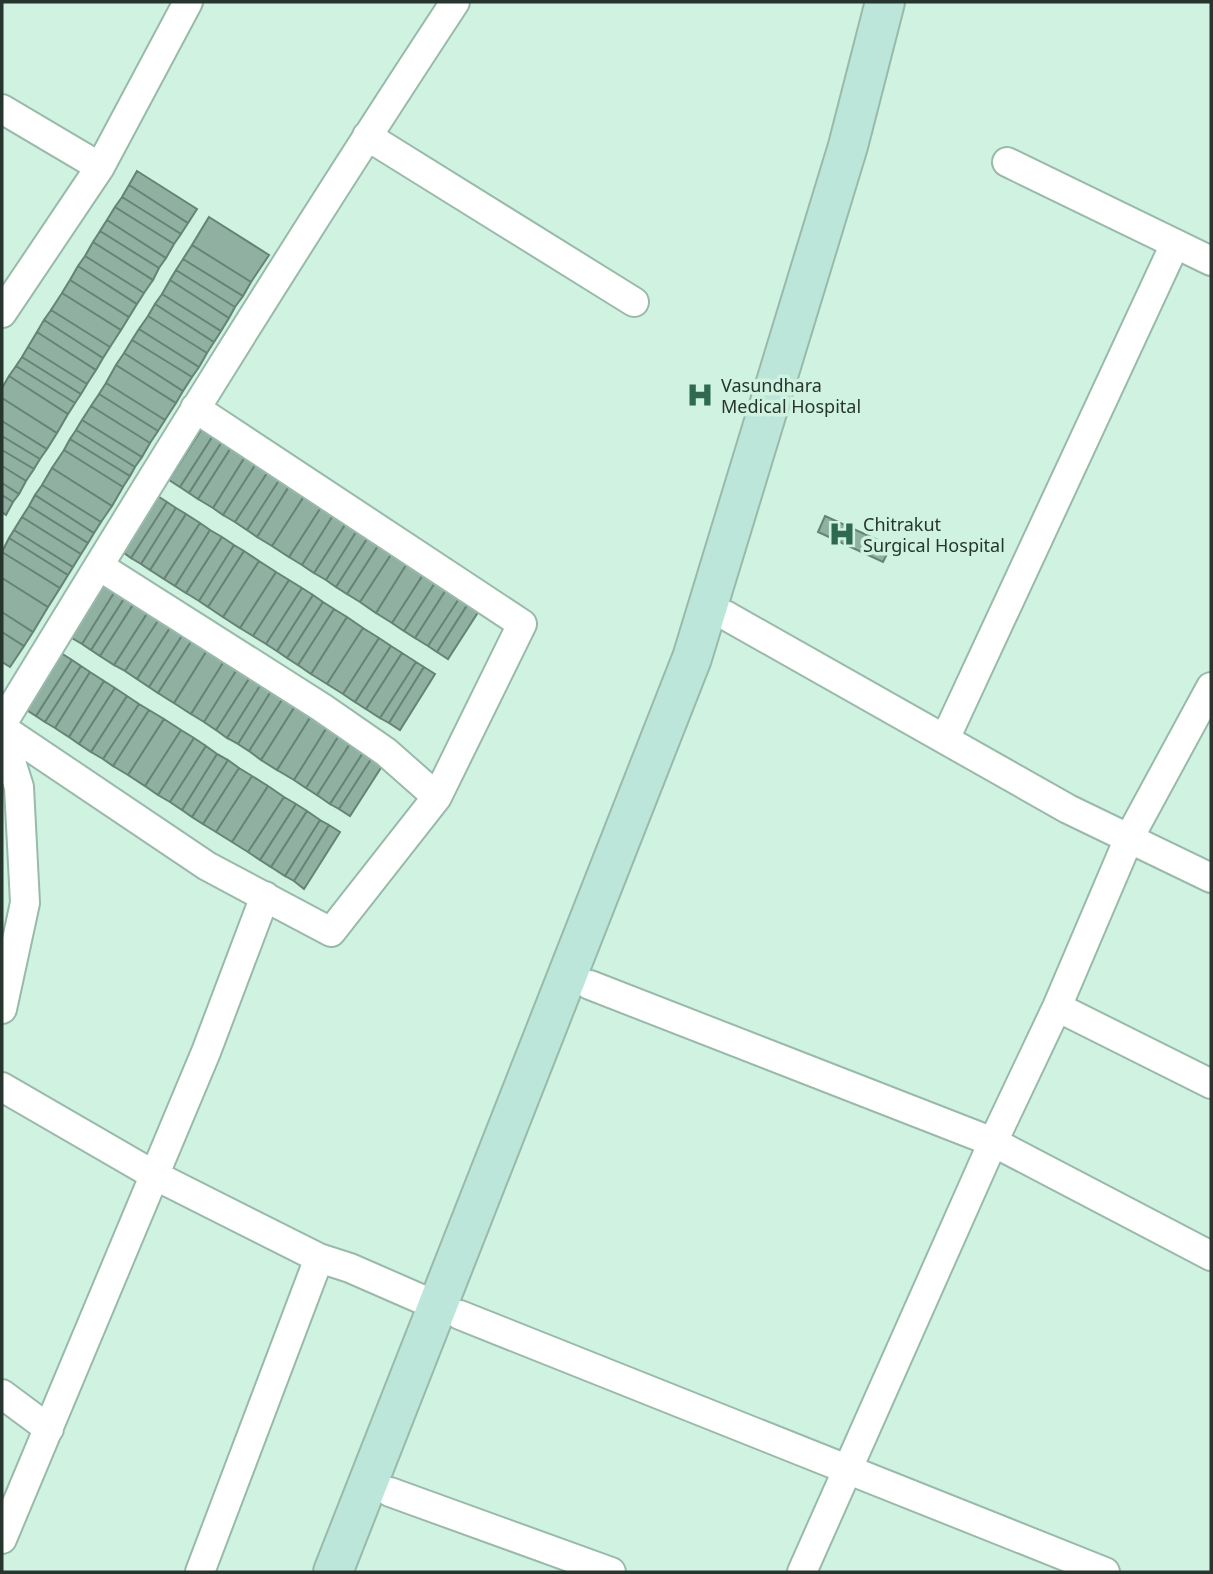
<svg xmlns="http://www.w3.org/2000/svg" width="1213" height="1574" font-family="'Noto Sans',sans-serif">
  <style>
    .building { fill: #90b1a2; stroke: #658476; stroke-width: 2 }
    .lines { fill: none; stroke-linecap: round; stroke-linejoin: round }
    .street-casing { stroke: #99baaa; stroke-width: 32 }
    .secondary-casing { stroke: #99baaa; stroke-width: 42 }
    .street { stroke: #fff; stroke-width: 28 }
    .secondary { stroke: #bce6d9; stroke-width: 38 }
    .labels { text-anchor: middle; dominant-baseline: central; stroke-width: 7; stroke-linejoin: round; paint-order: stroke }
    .poi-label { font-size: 18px; fill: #27352f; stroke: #cff2e1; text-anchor: start }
  </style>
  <rect width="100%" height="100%" fill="#cff2e1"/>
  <path class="building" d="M137,171L197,209L188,223L129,185Z
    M129,185L188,223L181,234L122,197Z
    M122,197L181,234L174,244L115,207Z
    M115,207L174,244L166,258L107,220Z
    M209,217L269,255L251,282L192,245Z
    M107,220L166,258L159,268L100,231Z
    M100,231L159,268L153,280L93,242Z
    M93,242L153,280L144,293L85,256Z
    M192,245L251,282L243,296L183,259Z
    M85,256L144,293L137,304L78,266Z
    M183,259L243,296L235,307L176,270Z
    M78,266L137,304L129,317L70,280Z
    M176,270L235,307L229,318L170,280Z
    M70,280L129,317L121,330L62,293Z
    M170,280L229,318L221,331L162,294Z
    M62,293L121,330L110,347L51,310Z
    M162,294L221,331L214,342L155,304Z
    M155,304L214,342L207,353L148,316Z
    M51,310L110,347L103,358L44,320Z
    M148,316L207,353L199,367L139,329Z
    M44,320L103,358L96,370L37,332Z
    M139,329L199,367L192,377L132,340Z
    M37,332L96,370L87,384L28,347Z
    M132,340L192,377L183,391L124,353Z
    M28,347L87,384L81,394L22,357Z
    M124,353L183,391L176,403L116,365Z
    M22,357L81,394L75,403L16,366Z
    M116,365L176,403L165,420L106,383Z
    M16,366L75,403L68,414L9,376Z
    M9,376L68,414L57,433L2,398V388Z
    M106,383L165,420L158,431L99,394Z
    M99,394L158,431L150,443L91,406Z
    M2,398L57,433L47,449L2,421Z
    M91,406L150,443L142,457L82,420Z
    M82,420L142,457L135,467L76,430Z
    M2,421L47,449L40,459L2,436Z
    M205,424L216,431L180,487L169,480Z
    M76,430L135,467L130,476L70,439Z
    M216,431L225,437L189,493L180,487Z
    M2,436L40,459L34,469L2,450Z
    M225,437L234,443L198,499L189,493Z
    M70,439L130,476L123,487L64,450Z
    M234,443L248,452L213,508L198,499Z
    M2,450L34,469L26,481L2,466Z
    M64,450L123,487L112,506L52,468Z
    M248,452L259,459L223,515L213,508Z
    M259,459L271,467L235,522L223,515Z
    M2,466L26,481L19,494L2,483Z
    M271,467L283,474L247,530L235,522Z
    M52,468L112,506L101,522L42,485Z
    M283,474L293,480L257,537L247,530Z
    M293,480L308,490L272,546L257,537Z
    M2,483L19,494L13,502L2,495Z
    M42,485L101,522L94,533L35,495Z
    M308,490L325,501L289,557L272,546Z
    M2,495L13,502L6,515L2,512Z
    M35,495L94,533L88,543L29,506Z
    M156,495L167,502L131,558L120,550Z
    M325,501L337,509L302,565L289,557Z
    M167,502L176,508L141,564L131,558Z
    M29,506L88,543L81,554L22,517Z
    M176,508L186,514L150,570L141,564Z
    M337,509L350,517L314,573L302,565Z
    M186,514L200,523L164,579L150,570Z
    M825,516L891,546L883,562L818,532Z
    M22,517L81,554L73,567L14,530Z
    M350,517L361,524L326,580L314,573Z
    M200,523L210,530L175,586L164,579Z
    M361,524L372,531L336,587L326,580Z
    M14,530L73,567L68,575L9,538Z
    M210,530L222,537L186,593L175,586Z
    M372,531L383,538L347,594L336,587Z
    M222,537L234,545L199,601L186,593Z
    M9,538L68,575L60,588L2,552Z
    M383,538L396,547L360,602L347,594Z
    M234,545L244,551L208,607L199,601Z
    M396,547L411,557L376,613L360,602Z
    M244,551L259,561L223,617L208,607Z
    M2,552L60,588L48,607L2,578Z
    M411,557L428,567L392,623L376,613Z
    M259,561L276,572L240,628L223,617Z
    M428,567L440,575L404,631L392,623Z
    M276,572L289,580L253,636L240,628Z
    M440,575L451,582L415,638L404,631Z
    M2,578L48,607L33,632L2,612Z
    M289,580L302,588L266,644L253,636Z
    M106,581L117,588L82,644L70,637Z
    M451,582L464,591L428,646L415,638Z
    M117,588L127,594L91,650L82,644Z
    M302,588L313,595L277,651L266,644Z
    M464,591L473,596L437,652L428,646Z
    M127,594L136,600L100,656L91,650Z
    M313,595L323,602L287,658L277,651Z
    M473,596L484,603L448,659L437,652Z
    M136,600L150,609L114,665L100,656Z
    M323,602L334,609L298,665L287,658Z
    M150,609L161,616L125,671L114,665Z
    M334,609L347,617L311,674L298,665Z
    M2,612L33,632L24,646L2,632Z
    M161,616L173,623L137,679L125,671Z
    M347,617L363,628L327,684L311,674Z
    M173,623L185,631L149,687L137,679Z
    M363,628L379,638L343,694L327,684Z
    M185,631L194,637L158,693L149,687Z
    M2,632L24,646L10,667L2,662Z
    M194,637L209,647L174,703L158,693Z
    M379,638L391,646L355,702L343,694Z
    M391,646L402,653L366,709L355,702Z
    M209,647L226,658L191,714L174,703Z
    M61,653L72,660L36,716L25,709Z
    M402,653L416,662L380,718L366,709Z
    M226,658L239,666L204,722L191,714Z
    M72,660L81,666L45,722L36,716Z
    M416,662L424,667L389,723L380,718Z
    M81,666L90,672L55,728L45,722Z
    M239,666L252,674L216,730L204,722Z
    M424,667L435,674L400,730L389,723Z
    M90,672L104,681L69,737L55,728Z
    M252,674L263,681L227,738L216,730Z
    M104,681L115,688L79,744L69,737Z
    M263,681L273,688L238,744L227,738Z
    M115,688L127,696L91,752L79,744Z
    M273,688L285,695L249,751L238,744Z
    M285,695L297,703L261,760L249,751Z
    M127,696L139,704L103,759L91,752Z
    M297,703L313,713L277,770L261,760Z
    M139,704L149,710L113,766L103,759Z
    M149,710L164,719L128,775L113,766Z
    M313,713L329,724L294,780L277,770Z
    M164,719L181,730L145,786L128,775Z
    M329,724L341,732L306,788L294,780Z
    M181,730L194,738L158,795L145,786Z
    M341,732L353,739L317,795L306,788Z
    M194,738L206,746L170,802L158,795Z
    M353,739L366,748L330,804L317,795Z
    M206,746L217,754L182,810L170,802Z
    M366,748L375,753L339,809L330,804Z
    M375,753L386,760L350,816L339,809Z
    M217,754L228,760L192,817L182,810Z
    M228,760L239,768L203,824L192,817Z
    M239,768L252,776L216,832L203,824Z
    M252,776L268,786L232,842L216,832Z
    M268,786L284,797L248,852L232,842Z
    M284,797L296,804L260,860L248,852Z
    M296,804L307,811L271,867L260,860Z
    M307,811L320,820L285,876L271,867Z
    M320,820L329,825L294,881L285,876Z
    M329,825L340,832L304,889L294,881Z"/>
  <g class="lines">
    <g class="street-casing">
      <path id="street" d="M2,109L100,167
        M367,136L634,302
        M1007,162L1211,261
        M2,313L100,167L188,2
        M195,408L522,624L437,797
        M725,615L1068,809L1211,878
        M2,724C150,481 299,239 455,2
        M2,728L207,866L331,932L437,797L386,752L321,707L99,566
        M2,733L19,787L25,903L2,1009
        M945,739L1175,244
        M590,985L993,1142L1211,1256
        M1057,1007L1211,1084
        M2,1087L154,1175L319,1258L350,1268L437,1306
        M460,1315L1105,1572
        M2,1394L49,1429
        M390,1492L611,1572
        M2,1539L206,1052L265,896
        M200,1572L319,1258
        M802,1572L993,1142L1057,1007L1129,838L1211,687"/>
    </g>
    <g class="secondary-casing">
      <path id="secondary" d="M333,1572L692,658L848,146L885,2"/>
    </g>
    <use href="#street" class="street"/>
    <use href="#secondary" class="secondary"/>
  </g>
  <defs>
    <g id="hospital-bare" transform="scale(2.1)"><path d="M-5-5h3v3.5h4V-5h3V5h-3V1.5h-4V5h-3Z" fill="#2f6952" stroke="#cff2e1" stroke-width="2.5" paint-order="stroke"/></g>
  </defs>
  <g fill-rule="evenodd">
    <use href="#hospital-bare" x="700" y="395"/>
    <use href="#hospital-bare" x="842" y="534"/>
  </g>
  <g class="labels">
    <g class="poi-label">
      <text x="721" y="385">Vasundhara<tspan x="721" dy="21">Medical Hospital</tspan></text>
      <text x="863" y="524">Chitrakut<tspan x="863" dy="21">Surgical Hospital</tspan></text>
    </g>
  </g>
  <rect width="1213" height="1574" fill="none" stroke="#27352f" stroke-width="7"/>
</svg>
